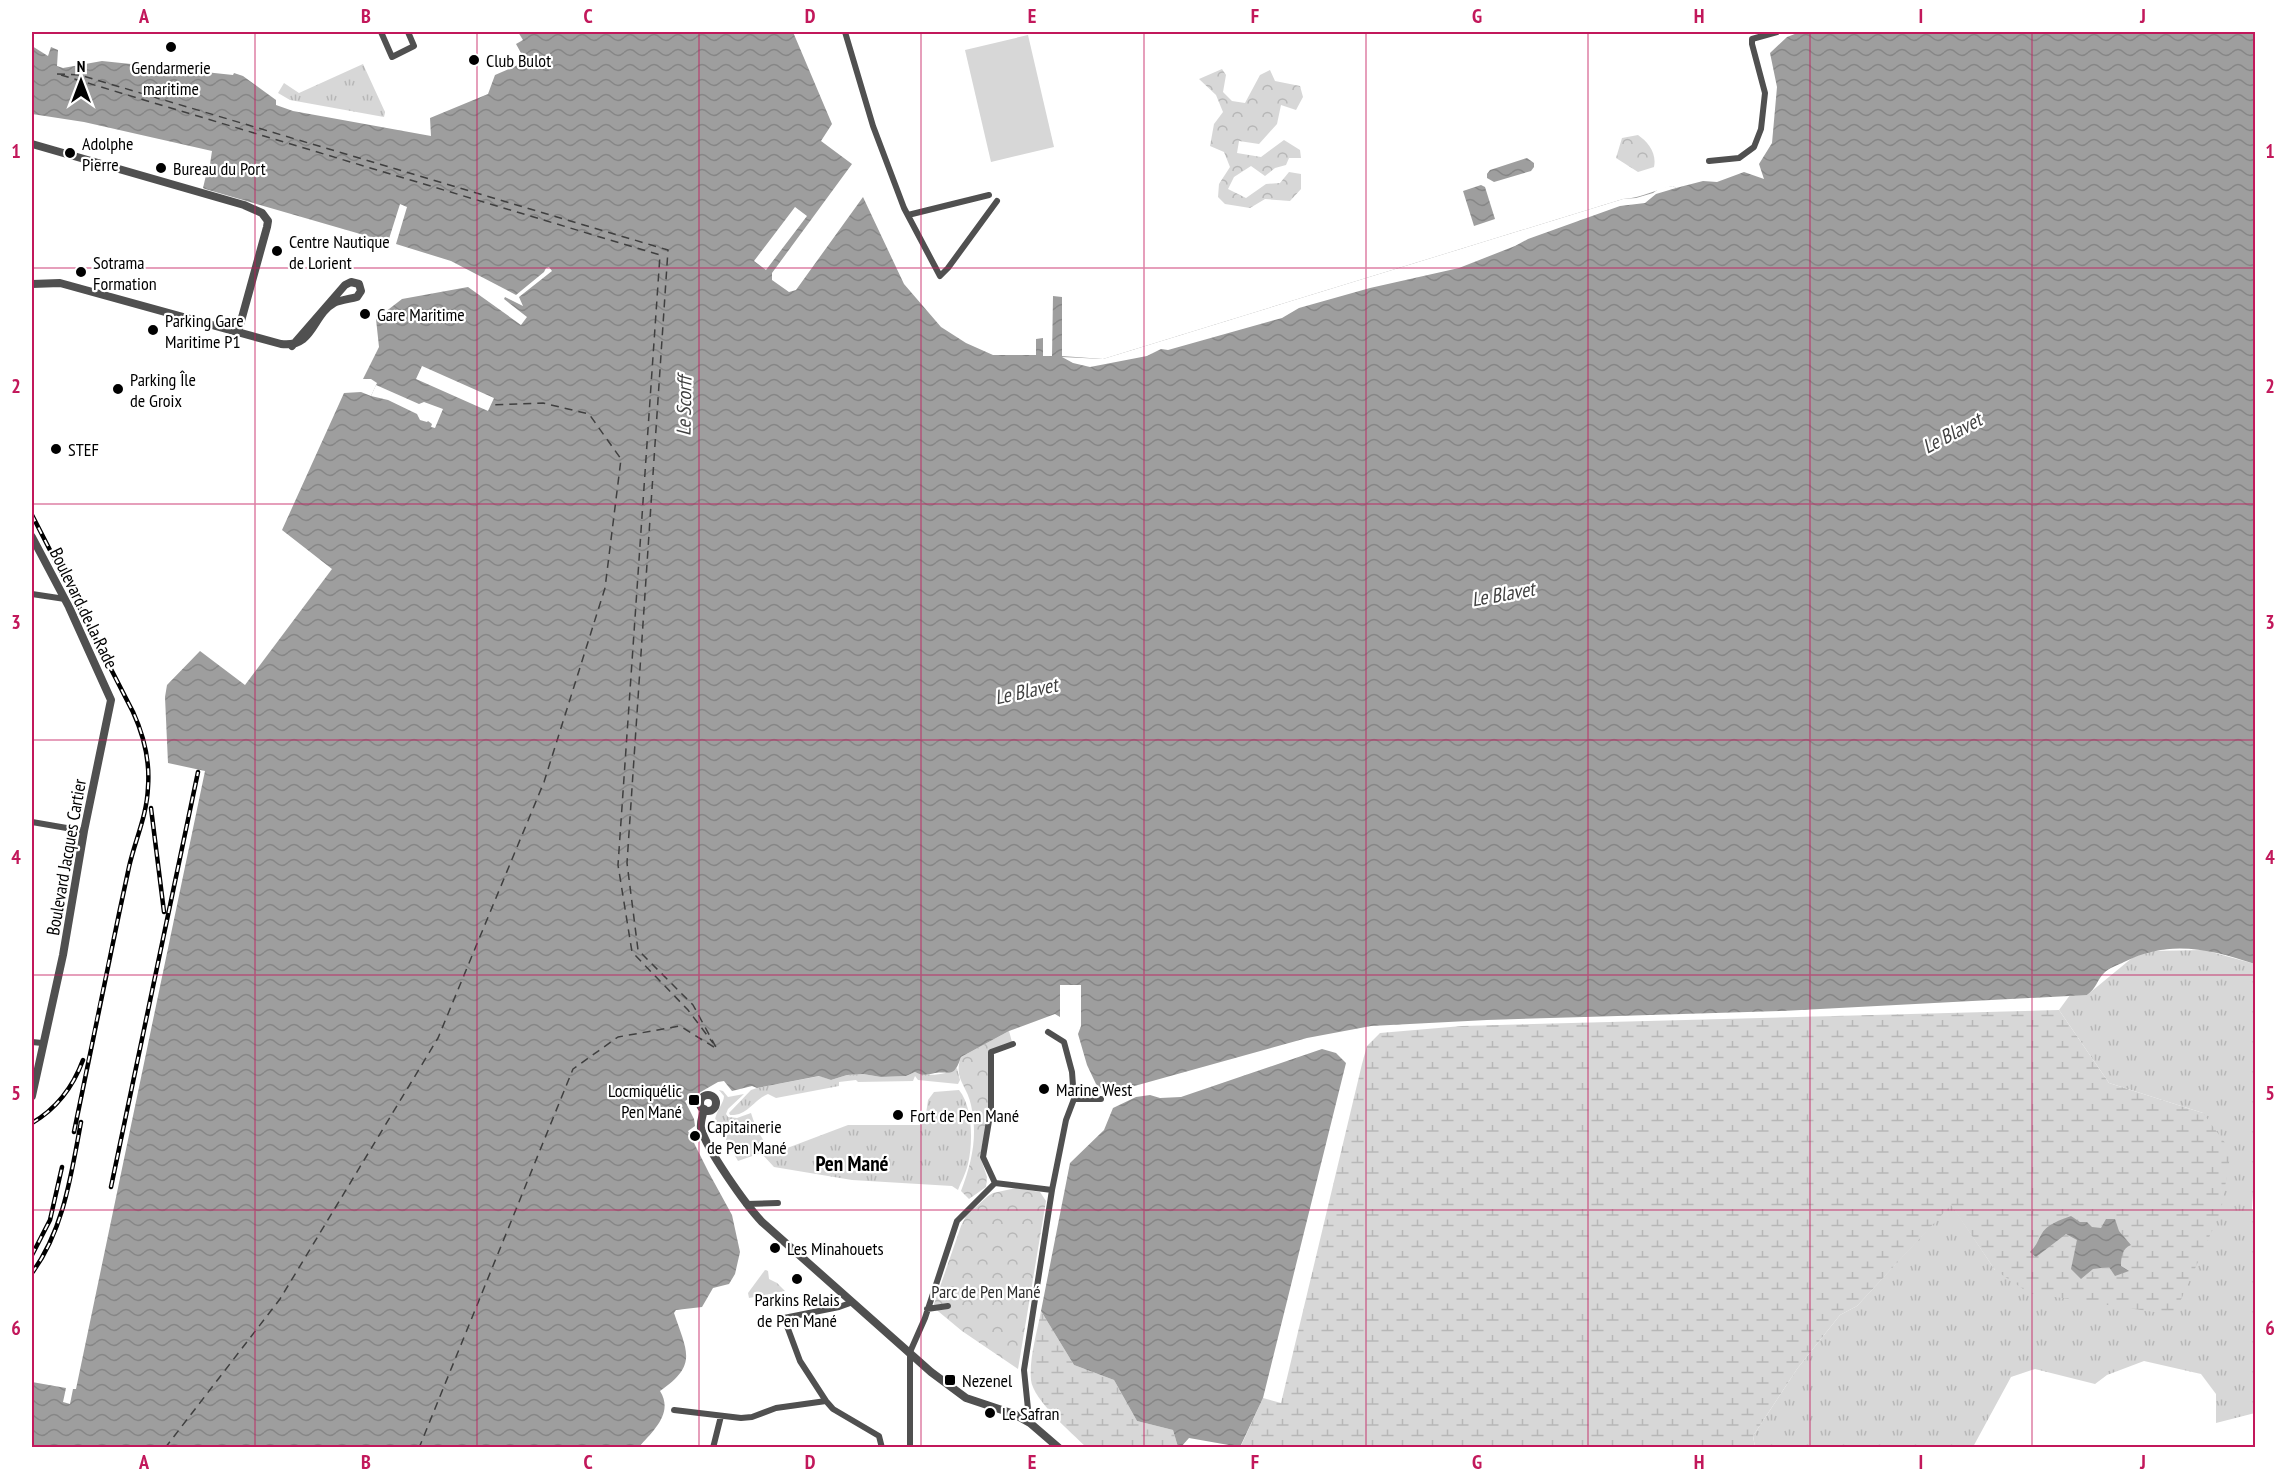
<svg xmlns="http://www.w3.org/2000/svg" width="2287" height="1479" font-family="'PT Sans Narrow',sans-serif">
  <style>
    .grass { fill: url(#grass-tufts) }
    .forest { fill: url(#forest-crowns) }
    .wetland { fill: url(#wetland-marsh) }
    .pitch { fill: #d7d7d7 }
    .water { fill: url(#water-waves) }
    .pier { fill: #fff }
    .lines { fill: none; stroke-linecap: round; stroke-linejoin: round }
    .ferry { stroke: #3f3f3f; stroke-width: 1.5; stroke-dasharray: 8 6; stroke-linecap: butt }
    .minor { stroke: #505050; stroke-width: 6 }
    .tertiary { stroke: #505050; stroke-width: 8 }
    .rail-casing { stroke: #000; stroke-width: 4.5 }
    .rail { stroke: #fff; stroke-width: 2; stroke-dasharray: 7; stroke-linecap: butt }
    .grid { fill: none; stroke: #c2185b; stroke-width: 1.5; stroke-opacity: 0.55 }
    .poi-dot { fill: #000; stroke: #fff; stroke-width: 2 }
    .labels { text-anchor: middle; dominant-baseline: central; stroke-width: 4.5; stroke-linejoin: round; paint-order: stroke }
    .poi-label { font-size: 18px; fill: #000; stroke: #fff; text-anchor: start }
    .street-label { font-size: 18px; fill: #000; stroke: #fff }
    .park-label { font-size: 18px; fill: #2e2e2e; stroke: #fff }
    .water-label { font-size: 20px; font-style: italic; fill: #3f3f3f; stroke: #fff }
    .quarter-label { font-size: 21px; font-weight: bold; fill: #000; stroke: #fff }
    .neatline { fill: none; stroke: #c2185b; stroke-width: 2 }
    .grid-label { font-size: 20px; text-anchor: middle; font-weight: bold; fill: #c2185b }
  </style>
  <defs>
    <pattern id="grass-tufts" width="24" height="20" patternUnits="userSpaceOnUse" patternTransform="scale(1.5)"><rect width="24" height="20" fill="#d7d7d7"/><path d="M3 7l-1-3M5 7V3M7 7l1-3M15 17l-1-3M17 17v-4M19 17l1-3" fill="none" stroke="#b7b7b7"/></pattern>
    <pattern id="forest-crowns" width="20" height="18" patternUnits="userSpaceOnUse" patternTransform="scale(1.5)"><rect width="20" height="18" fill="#d7d7d7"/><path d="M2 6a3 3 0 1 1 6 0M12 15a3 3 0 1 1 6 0" fill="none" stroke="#b7b7b7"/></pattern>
    <pattern id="wetland-marsh" width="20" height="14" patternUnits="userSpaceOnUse" patternTransform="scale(1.5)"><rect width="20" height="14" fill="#d7d7d7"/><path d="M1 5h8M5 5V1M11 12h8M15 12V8" fill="none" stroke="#b7b7b7"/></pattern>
    <pattern id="water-waves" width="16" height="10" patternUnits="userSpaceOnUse" patternTransform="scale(1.5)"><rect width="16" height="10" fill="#9e9e9e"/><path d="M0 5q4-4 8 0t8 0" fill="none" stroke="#868686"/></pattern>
  </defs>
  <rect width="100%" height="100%" fill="#fff"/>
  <path class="grass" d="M363,64L385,112L384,117L290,100L278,93L284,83L299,93Z
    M2204,950L2255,964L2256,1154L2252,1209L2256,1212L2255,1413L2216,1423V1394L2201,1374L2144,1361L2107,1375L2095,1384L2035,1369L2011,1377L1973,1447H1755L1753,1436L1797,1369L1840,1315L1857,1306L1951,1204L1995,1270L2203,1113L2109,1083L2059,1010L2070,995H2087L2132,958L2148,951Z
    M957,1068L960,1080L958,1084L918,1080L915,1076L913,1081L858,1082L856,1080L839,1082V1086L776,1098L768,1094C753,1100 748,1116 730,1115L729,1113L751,1090L757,1088L820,1076L831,1080L847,1075L863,1074L881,1077L906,1076L915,1072C927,1077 947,1075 957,1068Z
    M719,1090L723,1091L728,1097L744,1094L728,1109L726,1114L728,1117L737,1118L751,1113L756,1128L768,1148L782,1150L848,1125H920L925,1121L928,1100L934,1092L959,1090C973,1107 973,1143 968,1164C966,1173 961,1182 958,1190L952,1186L852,1180L774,1167L761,1153L738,1161L715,1120C716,1111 724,1103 724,1096Z
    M765,1270L768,1271L769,1279L777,1283L785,1291L749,1298L748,1293Z"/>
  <path class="forest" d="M1222,69L1226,75L1223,92L1232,101L1245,103L1260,75L1270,70L1275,81L1300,86L1303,97L1296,110L1281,105L1277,124L1259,144L1239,141L1237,153L1261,157L1284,140L1300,150L1301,158H1289L1286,165L1275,168L1265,176L1251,166L1234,177L1228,189L1246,198L1266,184L1280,183L1289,172L1301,174V189L1290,201L1265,199L1250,208L1225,204L1218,197L1219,184L1230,167L1224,152L1210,146L1214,124L1223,112L1216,95L1199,79Z
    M1638,135C1648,142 1657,153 1654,167L1638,172L1616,158L1622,138Z
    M1009,1031L1012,1042L988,1051L989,1113L980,1156L987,1177L986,1187L969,1199L961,1191C972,1162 978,1136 971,1105C967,1085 953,1079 961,1057Z
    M1016,1188L1040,1192L1046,1201L1018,1369L962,1331L933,1307L961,1226L966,1216L988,1196L993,1193Z"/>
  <path class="wetland" d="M2059,1010L2109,1083L2203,1113L2231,1151L2221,1211L2174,1315L2029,1293L1995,1270L1951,1205L1857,1306L1840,1315L1797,1369L1753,1436L1755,1447L1240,1448L1263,1398L1281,1403L1362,1064L1367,1046L1380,1033L1462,1026Z
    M1041,1311L1074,1365L1114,1380L1137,1421L1173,1430L1178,1447H1086C1072,1433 1033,1400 1031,1380C1029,1358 1037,1333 1041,1311Z"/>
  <path class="pitch" d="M1028,35L1054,147L991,162L965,50Z"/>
  <path class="water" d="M518,32H793L832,124L821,141L852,164L772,273V280L789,292L796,290L863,197L904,284L941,327L966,343L993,355H1036V339L1043,338V356H1052L1053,296L1062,297V356L1103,359L1623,199C1642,198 1656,189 1673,186L1676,188L1703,181L1717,182L1744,172L1764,179L1759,164L1772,143L1777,87L1770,53L1787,37L1800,32H2255V964C2210,949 2169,939 2124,962C2118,965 2109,968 2104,973C2097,980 2096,989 2087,995L1782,1011L1487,1020L1371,1026L1307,1038L1120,1090L1105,1092L1096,1084L1087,1065L1078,1034L1081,1026V985H1060V1017L1055,1014L1009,1031L961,1057C954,1078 951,1071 935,1073C926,1075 923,1076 915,1072L906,1076L881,1077L863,1074L847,1075L831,1080L819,1076L757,1088L752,1086L732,1091L724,1081L718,1082L685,1101L694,1119L695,1126L688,1131L709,1173L732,1215L740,1252L735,1274L729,1284L713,1288L702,1307L676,1310L674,1313C687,1352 698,1365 660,1391C674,1413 653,1431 639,1447H32V1382L66,1388L63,1402L70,1404L73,1389H76L205,771L168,763L165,697L167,685L200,651L245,685L332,569L282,530L344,393L361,392L371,396L377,383L371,379H363L379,347L376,319L402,299L468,287L521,325L527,317L504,299L505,297L523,306L519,297L552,271L549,267L546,268L544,272L516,295L451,261L396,244L407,207L400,204L388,242L205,189L203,188L207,171H209L212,151L84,122L32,114V46L48,56L51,47L58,50L57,66L63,68L102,61L160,67L167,72L177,69L233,75L234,73L243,76L276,100V105L293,111L431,136L430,118L488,94L495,75L518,65L521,61V53L516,44L523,40Z
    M1527,158L1534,163V167L1531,171L1494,182L1487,178V174L1490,170Z
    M1481,185L1485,187L1495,219L1474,226L1463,191Z
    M1322,1049L1336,1053L1346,1063L1263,1398L1240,1447L1189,1438L1181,1447H1178L1173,1430L1137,1421L1114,1380L1074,1365L1041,1311L1070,1163L1104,1130L1113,1108L1136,1097L1150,1095L1160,1098L1181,1097Z
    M2071,1216L2080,1222H2087L2092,1227L2101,1228L2106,1219H2115L2119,1231L2131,1245C2122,1248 2121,1258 2121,1266L2129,1271L2115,1276L2109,1267L2093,1269L2081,1279L2071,1269L2077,1240L2066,1234L2036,1257L2030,1252C2037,1245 2037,1242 2041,1235C2046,1224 2061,1220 2071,1216Z"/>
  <path class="pier" d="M1673,186L1676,188L1656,194L1645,203L1620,206L1528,239L1515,246L1459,268L1370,288L1299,308L1282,318L1168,350L1161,349L1147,356L1090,367L1073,363L1062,357L1103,359L1623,199L1636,198L1653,193L1660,188Z
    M795,207L807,216L766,270L754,261Z
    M422,366L494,398L488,411L416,379Z
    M376,385L419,404L424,402L443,409L435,428L431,427L432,424L428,421L427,422L420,420L417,414L388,400L371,396Z"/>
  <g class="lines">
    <path class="ferry" d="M57,74L80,75L668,250L627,863L638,950L693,1005L717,1049L680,1026L618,1037L573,1069L419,1448
      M61,75L660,255L618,865L632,952L688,1010L713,1043
      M165,1448L280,1299L438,1038L544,782L605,588L621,459L589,414L543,403L491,405"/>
    <path class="minor" d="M381,32L392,57L414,46L408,32
      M845,32L873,126L904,208L940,276L948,268L997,201
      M1709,161L1739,158L1754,147L1761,129L1765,93L1752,44V39L1777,32
      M908,215L989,195
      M32,594L65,599
      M32,822L84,831
      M32,1042L42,1043
      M1074,1099H1101
      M995,1183L983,1157L991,1109V1052L1013,1044
      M746,1204L778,1203
      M853,1302L839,1307L784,1318L800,1361L826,1401L833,1409L879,1436L882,1448
      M927,1309L948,1306
      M674,1410L741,1418L752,1417L776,1408L826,1401
      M1025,1420L1028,1409L1024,1370L1052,1190L1066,1120L1074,1099L1072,1072L1064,1042L1048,1032
      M713,1448L721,1416
      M910,1448V1352L925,1318L957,1221L995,1183L1052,1190"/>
    <path class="tertiary" d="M32,144L244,205L262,213L268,221L267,227L238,332
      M32,284L60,283L281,344C314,348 312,315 334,303C340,300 350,299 357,297L361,291L359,284L351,282L345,285L292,346
      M32,537L69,607L111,700L84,831L63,955L32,1096
      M700 1103a8 8 0 1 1 16 0a8 8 0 1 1-16 0Z
      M704,1109C703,1115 700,1122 701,1128C706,1149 746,1205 762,1222L931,1372L966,1398L1014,1414L1030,1423L1059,1448"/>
    <g class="rail-casing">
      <path id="rail" d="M32,515L133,712C144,736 150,761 148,787C147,816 135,840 129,867C110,955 92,1043 74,1132
        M151,808L164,912
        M32,1123C56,1109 73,1087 83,1060
        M111,1187L198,772
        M32,1255L50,1220L62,1167
        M32,1273C64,1229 71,1175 81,1122"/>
    </g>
    <use href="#rail" class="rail"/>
  </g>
  <path class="grid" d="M255,32V1448M477,32V1448M699,32V1448M921,32V1448M1144,32V1448M1366,32V1448M1588,32V1448M1810,32V1448M2032,32V1448M32,268H2256M32,504H2256M32,740H2256M32,975H2256M32,1210H2256"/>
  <g class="poi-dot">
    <circle cx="171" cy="47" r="6"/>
    <circle cx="474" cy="60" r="6"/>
    <circle cx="70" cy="153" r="6"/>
    <circle cx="161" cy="168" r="6"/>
    <circle cx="277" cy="251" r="6"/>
    <circle cx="81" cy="272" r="6"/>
    <circle cx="365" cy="314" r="6"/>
    <circle cx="153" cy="330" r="6"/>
    <circle cx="118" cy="389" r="6"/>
    <circle cx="56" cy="449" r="6"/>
    <circle cx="1044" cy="1089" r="6"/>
    <rect x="688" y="1094" width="12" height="12" rx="3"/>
    <circle cx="898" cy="1115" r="6"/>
    <circle cx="695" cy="1136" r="6"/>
    <circle cx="775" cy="1248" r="6"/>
    <circle cx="797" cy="1279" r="6"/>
    <rect x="944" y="1374" width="12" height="12" rx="3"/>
    <circle cx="990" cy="1413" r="6"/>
  </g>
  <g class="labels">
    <g class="poi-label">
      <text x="486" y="60">Club Bulot</text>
      <text x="171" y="67" text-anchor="middle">Gendarmerie<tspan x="171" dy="21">maritime</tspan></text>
      <text x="82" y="143">Adolphe<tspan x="82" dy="21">Pierre</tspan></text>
      <text x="173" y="168">Bureau du Port</text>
      <text x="289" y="241">Centre Nautique<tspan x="289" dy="21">de Lorient</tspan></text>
      <text x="93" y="262">Sotrama<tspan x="93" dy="21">Formation</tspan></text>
      <text x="377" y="314">Gare Maritime</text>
      <text x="165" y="320">Parking Gare<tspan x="165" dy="21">Maritime P1</tspan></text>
      <text x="130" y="379">Parking Île<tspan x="130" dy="21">de Groix</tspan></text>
      <text x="68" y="449">STEF</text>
      <text x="1056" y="1089">Marine West</text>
      <text x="682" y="1090" text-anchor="end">Locmiquélic<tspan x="682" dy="21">Pen Mané</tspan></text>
      <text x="910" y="1115">Fort de Pen Mané</text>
      <text x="707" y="1126">Capitainerie<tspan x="707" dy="21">de Pen Mané</tspan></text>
      <text x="787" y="1248">Les Minahouets</text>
      <text x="797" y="1299" text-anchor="middle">Parkins Relais<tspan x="797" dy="21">de Pen Mané</tspan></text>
      <text x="962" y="1380">Nezenel</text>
      <text x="1002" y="1413">Le Safran</text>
    </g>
    <g class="street-label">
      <text transform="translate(84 608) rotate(64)">Boulevard de la Rade</text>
      <text transform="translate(66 857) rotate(-80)">Boulevard Jacques Cartier</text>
    </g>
    <g class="park-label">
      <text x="986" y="1291">Parc de Pen Mané</text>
    </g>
    <g class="water-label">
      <text transform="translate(684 406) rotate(-89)">Le Scorff</text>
      <text transform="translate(1952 433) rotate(-28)">Le Blavet</text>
      <text transform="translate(1503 594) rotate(-10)">Le Blavet</text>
      <text transform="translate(1026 691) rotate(-12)">Le Blavet</text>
    </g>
    <g class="quarter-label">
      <text x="852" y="1163">Pen Mané</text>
    </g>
  </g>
  <rect width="2287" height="1479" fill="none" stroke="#ffffff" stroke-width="66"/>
  <g transform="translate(81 81)" stroke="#ffffff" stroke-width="4.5" paint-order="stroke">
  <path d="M0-4.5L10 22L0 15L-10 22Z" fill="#000000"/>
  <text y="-9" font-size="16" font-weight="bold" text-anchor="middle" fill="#000000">N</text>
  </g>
  <rect x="33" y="33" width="2221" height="1413" class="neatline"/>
  <g class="grid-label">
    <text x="144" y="23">A</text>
    <text x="366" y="23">B</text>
    <text x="588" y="23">C</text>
    <text x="810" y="23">D</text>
    <text x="1032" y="23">E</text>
    <text x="1255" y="23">F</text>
    <text x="1477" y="23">G</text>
    <text x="1699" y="23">H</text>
    <text x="1921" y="23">I</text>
    <text x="2143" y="23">J</text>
    <text x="16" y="158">1</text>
    <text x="2270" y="158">1</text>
    <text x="16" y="393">2</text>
    <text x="2270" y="393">2</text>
    <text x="16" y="629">3</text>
    <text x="2270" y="629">3</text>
    <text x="16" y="864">4</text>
    <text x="2270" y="864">4</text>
    <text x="16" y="1100">5</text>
    <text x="2270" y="1100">5</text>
    <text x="16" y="1335">6</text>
    <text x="2270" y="1335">6</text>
    <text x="144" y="1469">A</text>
    <text x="366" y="1469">B</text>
    <text x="588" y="1469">C</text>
    <text x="810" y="1469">D</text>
    <text x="1032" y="1469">E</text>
    <text x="1255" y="1469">F</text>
    <text x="1477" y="1469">G</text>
    <text x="1699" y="1469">H</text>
    <text x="1921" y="1469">I</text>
    <text x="2143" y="1469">J</text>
  </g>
</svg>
